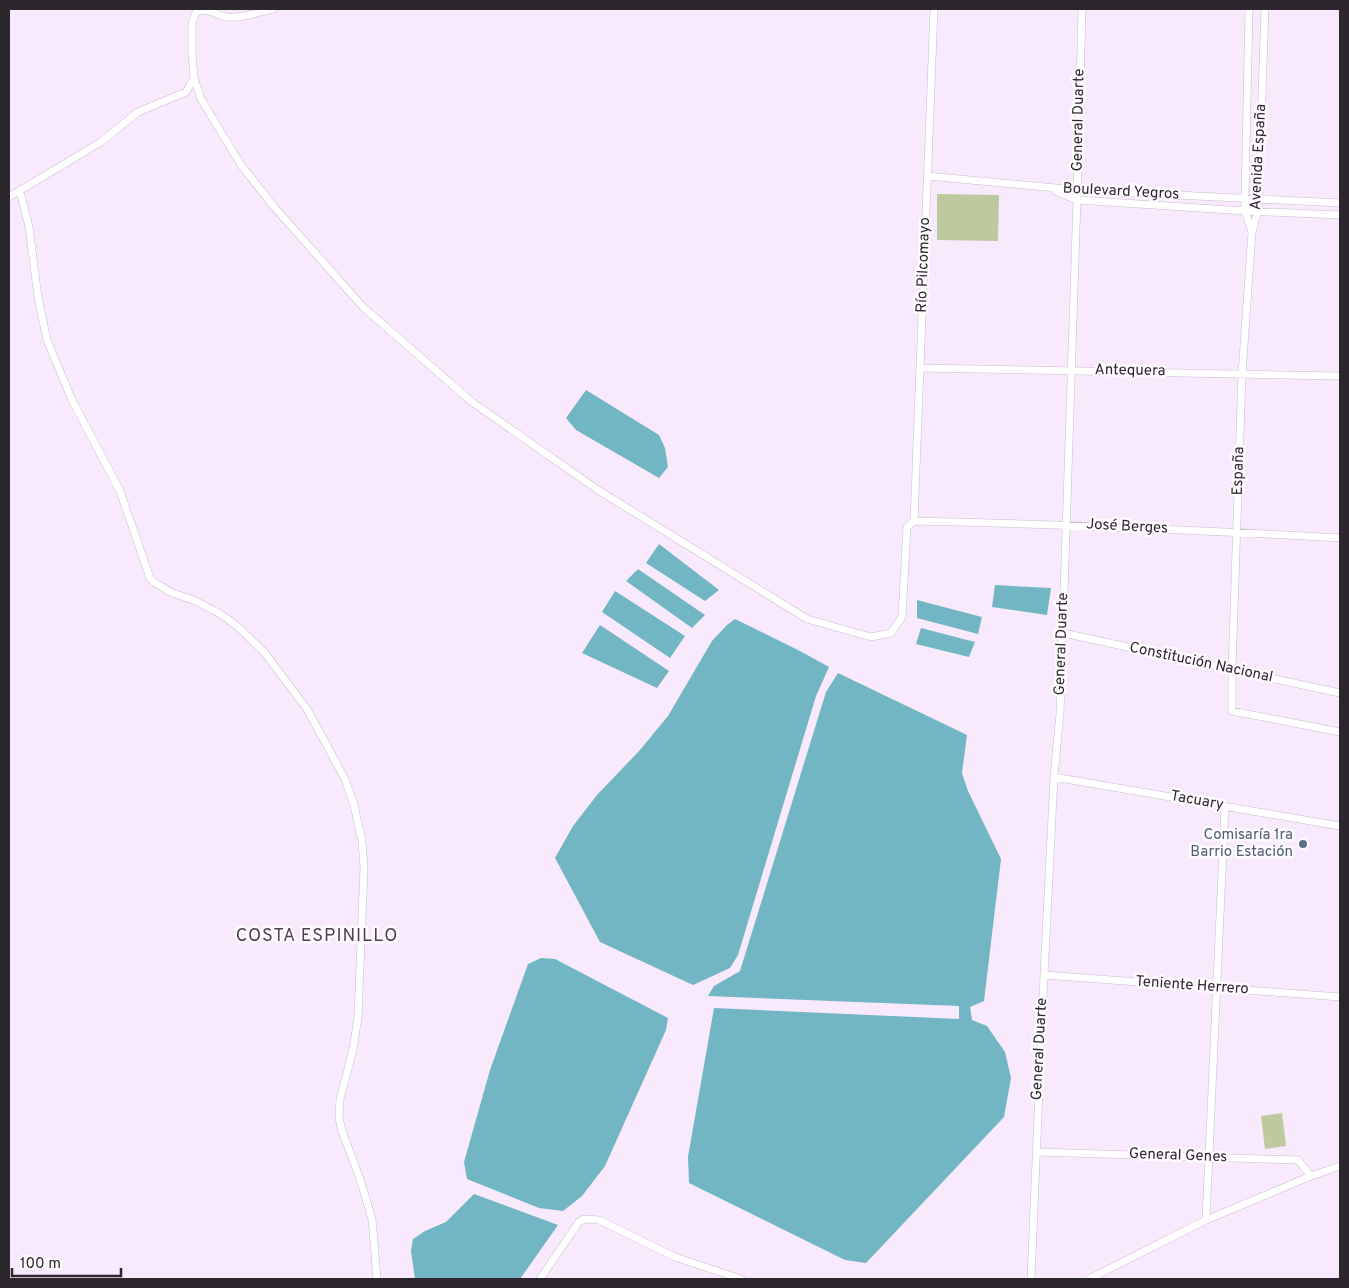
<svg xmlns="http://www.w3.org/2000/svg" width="1349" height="1288" font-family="Overpass,sans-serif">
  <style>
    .green { fill: #bdc99f }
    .water { fill: #72b6c3 }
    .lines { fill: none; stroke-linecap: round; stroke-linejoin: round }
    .minor-casing { stroke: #cabccd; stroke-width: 8 }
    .minor { stroke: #fff; stroke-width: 7 }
    .service-dot { fill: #5c6f8a; stroke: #fefbff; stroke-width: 2 }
    .labels { text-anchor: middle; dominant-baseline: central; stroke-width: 5; stroke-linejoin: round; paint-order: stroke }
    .street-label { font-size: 15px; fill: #2c272d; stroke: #fefbff }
    .service-label { font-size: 15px; fill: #4e5e75; stroke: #fefbff; text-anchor: end }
    .quarter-label { font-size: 18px; letter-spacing: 1px; fill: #4c404f; stroke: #fefbff }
  </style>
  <rect width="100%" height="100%" fill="#f8e9fc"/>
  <path class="green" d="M937,194L999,195L998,241L937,240Z
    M1282,1113L1286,1146L1265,1149L1261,1116Z"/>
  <path class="water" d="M586,390L659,435L665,448L668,467L659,478L576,430L566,418Z
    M659,544L719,590L705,601L646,563Z
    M638,569L705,615L692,628L626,581Z
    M995,585L1051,588L1047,615L992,607Z
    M615,591L685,636L670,658L602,612Z
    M917,600L982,617L978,634L917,618Z
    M735,619L800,651L829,667L816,696L738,955L730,968L693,985L600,942L555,858L573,826L597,795L640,750L668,716L712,641L727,625Z
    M600,625L669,671L657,688L582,653Z
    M921,628L975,642L969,657L916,644Z
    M838,673L967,735L962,773L968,791L1001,859L984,1001L970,1007L972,1020L987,1026L1005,1052L1011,1078L1004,1117L866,1263L845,1260L689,1183L688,1157L714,1008L959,1019V1006L708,996L714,986L740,971L826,692Z
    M541,958L555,959L668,1018L666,1030L605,1166L582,1196L563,1211L539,1208L467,1179L464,1162L490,1070L528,964Z
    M474,1194L558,1225L520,1279H415L411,1251L413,1239L425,1231L446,1222Z"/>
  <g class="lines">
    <g class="minor-casing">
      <path id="minor" d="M1249,9L1245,199V211L1252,232
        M1265,9L1258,211L1252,232L1242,374L1232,669V711L1340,732
        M194,78L201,99L241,165L275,208L363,307L472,402L598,490L807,619L871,637L891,633L902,617L907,527L914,521
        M927,176L1077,190L1340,203
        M20,191L29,227L38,297L47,340L72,400L120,491L150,578L154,582L170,592L196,601L222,615L237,626L264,652L307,709L345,779L354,805L362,841L364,867L358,1017L353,1050L340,1099L339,1118L342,1131L360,1179L372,1219L377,1279
        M1055,191L1077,200L1245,211L1340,215
        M9,197L101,142L138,112L186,92L194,78L192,55V23L196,12C212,8 212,14 226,17C240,19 259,12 273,9
        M920,368L1340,376
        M914,521L934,9
        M914,521C1056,524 1198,530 1340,538
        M1063,633L1340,693
        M1054,777L1340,826
        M1044,975L1340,997
        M1036,1152L1298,1160L1311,1176
        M1206,1220L1225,806
        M540,1279L579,1222L584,1219L599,1220L675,1257L741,1279
        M1031,1279L1044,975L1054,777L1060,713L1077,200L1082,9
        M1089,1279L1206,1220L1311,1176L1340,1166"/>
    </g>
    <use href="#minor" class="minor"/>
  </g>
  <circle class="service-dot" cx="1303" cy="844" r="5"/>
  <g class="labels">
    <g class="street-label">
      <text transform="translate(1079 120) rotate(-89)">General Duarte</text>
      <text transform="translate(1259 157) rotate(-87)">Avenida España</text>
      <text transform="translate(1121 192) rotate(3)">Boulevard Yegros</text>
      <text transform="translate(924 265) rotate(-88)">Río Pilcomayo</text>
      <text transform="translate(1130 371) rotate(1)">Antequera</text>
      <text transform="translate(1239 471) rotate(-88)">España</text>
      <text transform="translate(1127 527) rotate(3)">José Berges</text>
      <text transform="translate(1062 644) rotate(-88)">General Duarte</text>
      <text transform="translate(1201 663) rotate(12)">Constitución Nacional</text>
      <text transform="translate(1197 801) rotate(10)">Tacuary</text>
      <text transform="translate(1192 986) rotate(4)">Teniente Herrero</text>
      <text transform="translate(1040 1049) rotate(-87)">General Duarte</text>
      <text transform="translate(1178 1156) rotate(2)">General Genes</text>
    </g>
    <g class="service-label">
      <text x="1293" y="835">Comisaría 1ra<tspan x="1293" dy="17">Barrio Estación</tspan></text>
    </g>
    <g class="quarter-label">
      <text x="317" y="936">COSTA ESPINILLO</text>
    </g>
  </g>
  <rect width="1349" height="1288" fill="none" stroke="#2c272d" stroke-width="20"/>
  <path d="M12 1268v8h109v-8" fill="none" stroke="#2c272d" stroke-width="2.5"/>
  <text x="20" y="1268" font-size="15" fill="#2c272d" stroke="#fefbff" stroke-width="4" paint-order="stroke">100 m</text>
</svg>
